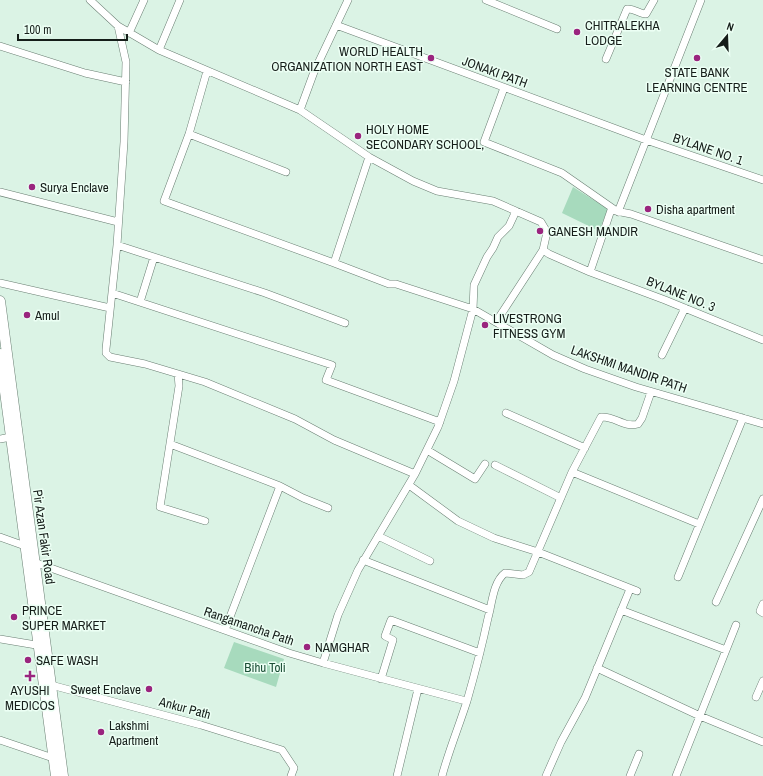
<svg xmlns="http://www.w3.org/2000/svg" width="763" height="776" font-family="'Archivo Narrow',sans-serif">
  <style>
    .green { fill: #a7dabd }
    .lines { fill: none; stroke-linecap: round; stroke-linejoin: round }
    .minor-casing { stroke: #697e72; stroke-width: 8 }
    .secondary-casing { stroke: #697e72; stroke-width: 11 }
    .minor { stroke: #fff; stroke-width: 7 }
    .secondary { stroke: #fff; stroke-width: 10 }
    .poi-dot { fill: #9a247e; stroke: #ecfff4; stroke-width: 1.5 }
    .labels { text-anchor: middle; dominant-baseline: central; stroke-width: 3; stroke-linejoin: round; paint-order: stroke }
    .poi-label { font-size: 13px; fill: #151d19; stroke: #ecfff4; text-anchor: start }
    .street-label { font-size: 13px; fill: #151d19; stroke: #ecfff4 }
    .park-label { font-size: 13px; fill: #1a4e35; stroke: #ecfff4 }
  </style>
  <rect width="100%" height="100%" fill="#dbf3e5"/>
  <path class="green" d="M573,187L608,209L599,231L562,213Z
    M234,642L284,659L276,687L224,668Z"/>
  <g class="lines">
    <g class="minor-casing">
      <path id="minor" d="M90,0L118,26L159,50L300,110L369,157L413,181L437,191L493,201L541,222L547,232L543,250L549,254L590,272L611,210L631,214L763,260
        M486,0L557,29
        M336,25L646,140L763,180
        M118,26L126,62L124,142L117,245L106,349V353L110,357L145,364L205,382L295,419L334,440L415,474
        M129,33L144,0
        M0,46L85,73L126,82
        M159,50L180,0
        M606,59L627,9C634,8 639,14 646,14L654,0
        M207,71L189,134L164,201L334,263L369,157
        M504,88L484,142L562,173L618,212L701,0
        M300,110L314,72L348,0
        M189,134L286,172
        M0,192L118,222
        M117,245L265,293L345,323
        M334,263L389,284H396L473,309L553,355L585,369L636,387L763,424
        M590,272L665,300L763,340
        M0,283L110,308
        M112,293L332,365L326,380L440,422
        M140,302L154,257
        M496,322L543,250
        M662,355L685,308
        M178,374L179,386L160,507L205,521
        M506,413L585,448
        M0,439L11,437
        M170,444L280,486L225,630
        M427,450L475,479L485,464
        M495,465L561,498
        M572,472L699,524
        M409,485L458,521L494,538L538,552L637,591
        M280,486L303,498L328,508
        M378,536L430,561
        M0,537L25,546
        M363,560L490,610
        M31,561L289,653L323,663L466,701
        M678,577L743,418
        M716,602L763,499
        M763,604L760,611L763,613
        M621,610L726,650
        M0,639L42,646
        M323,663L338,615L358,570L415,474L438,427L454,381L473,309L474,285L487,257L493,248L498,237L509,226L516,211
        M597,668L700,716L763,742
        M381,679L393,640L385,636L391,620L480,653
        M51,685L201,725L282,750L294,768L291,776
        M756,697L763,681
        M0,740L53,758
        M397,776L418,689
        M442,776C449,750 459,726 467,701C475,673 482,646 488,618C492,604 493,582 505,573L523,575L529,572L572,472L601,417C615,416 624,428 638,424L642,418L651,392
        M546,776L561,742L585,698L630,589
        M630,776L639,754
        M676,776L736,625"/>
    </g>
    <g class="secondary-casing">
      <path id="secondary" d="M0,301L63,776
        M0,354L56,776"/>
    </g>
    <use href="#minor" class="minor"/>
    <use href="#secondary" class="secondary"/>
  </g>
  <g class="poi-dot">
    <circle cx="577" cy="32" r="4"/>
    <circle cx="431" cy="58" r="4"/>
    <circle cx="697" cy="58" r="4"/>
    <circle cx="358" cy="136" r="4"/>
    <circle cx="32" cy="187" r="4"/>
    <circle cx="648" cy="209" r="4"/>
    <circle cx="540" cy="231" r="4"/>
    <circle cx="27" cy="315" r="4"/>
    <circle cx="485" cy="325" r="4"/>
    <circle cx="14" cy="617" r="4"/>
    <circle cx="307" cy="647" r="4"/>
    <circle cx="28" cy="660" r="4"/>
    <path d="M28 670h4v4h4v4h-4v4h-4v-4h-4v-4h4z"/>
    <circle cx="149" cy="689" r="4"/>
    <circle cx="101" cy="732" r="4"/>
  </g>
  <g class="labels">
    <g class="poi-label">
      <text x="585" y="25">CHITRALEKHA<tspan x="585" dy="15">LODGE</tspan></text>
      <text x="423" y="51" text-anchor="end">WORLD HEALTH<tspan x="423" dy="15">ORGANIZATION NORTH EAST</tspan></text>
      <text x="697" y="72" text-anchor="middle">STATE BANK<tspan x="697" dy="15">LEARNING CENTRE</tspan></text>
      <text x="366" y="129">HOLY HOME<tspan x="366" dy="15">SECONDARY SCHOOL,</tspan></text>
      <text x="40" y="187">Surya Enclave</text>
      <text x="656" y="209">Disha apartment</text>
      <text x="548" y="231">GANESH MANDIR</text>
      <text x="35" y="315">Amul</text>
      <text x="493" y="318">LIVESTRONG<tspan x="493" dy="15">FITNESS GYM</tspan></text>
      <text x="22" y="610">PRINCE<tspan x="22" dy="15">SUPER MARKET</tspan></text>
      <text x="315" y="647">NAMGHAR</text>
      <text x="36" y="660">SAFE WASH</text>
      <text x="141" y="689" text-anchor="end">Sweet Enclave</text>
      <text x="30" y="690" text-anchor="middle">AYUSHI<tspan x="30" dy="15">MEDICOS</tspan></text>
      <text x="109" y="725">Lakshmi<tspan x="109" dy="15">Apartment</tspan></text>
    </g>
    <g class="street-label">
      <text transform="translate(495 72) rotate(20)">JONAKI PATH</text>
      <text transform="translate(708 149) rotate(19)">BYLANE NO. 1</text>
      <text transform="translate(681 294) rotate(22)">BYLANE NO. 3</text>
      <text transform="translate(629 369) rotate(19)">LAKSHMI MANDIR PATH</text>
      <text transform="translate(44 537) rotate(82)">Pir Azan Fakir Road</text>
      <text transform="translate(249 626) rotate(19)">Rangamancha Path</text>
      <text transform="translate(185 708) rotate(15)">Ankur Path</text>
    </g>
    <g class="park-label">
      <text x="265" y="667">Bihu Toli</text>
    </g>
  </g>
  <g transform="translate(727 36) rotate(19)" stroke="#ecfff4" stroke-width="3" paint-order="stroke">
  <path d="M0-3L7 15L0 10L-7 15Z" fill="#151d19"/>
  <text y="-6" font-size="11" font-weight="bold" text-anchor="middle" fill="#151d19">N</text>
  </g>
  <path d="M18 34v6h109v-6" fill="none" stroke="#151d19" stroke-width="2"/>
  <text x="24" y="34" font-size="12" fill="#151d19" stroke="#ecfff4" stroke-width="3" paint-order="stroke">100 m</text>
</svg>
